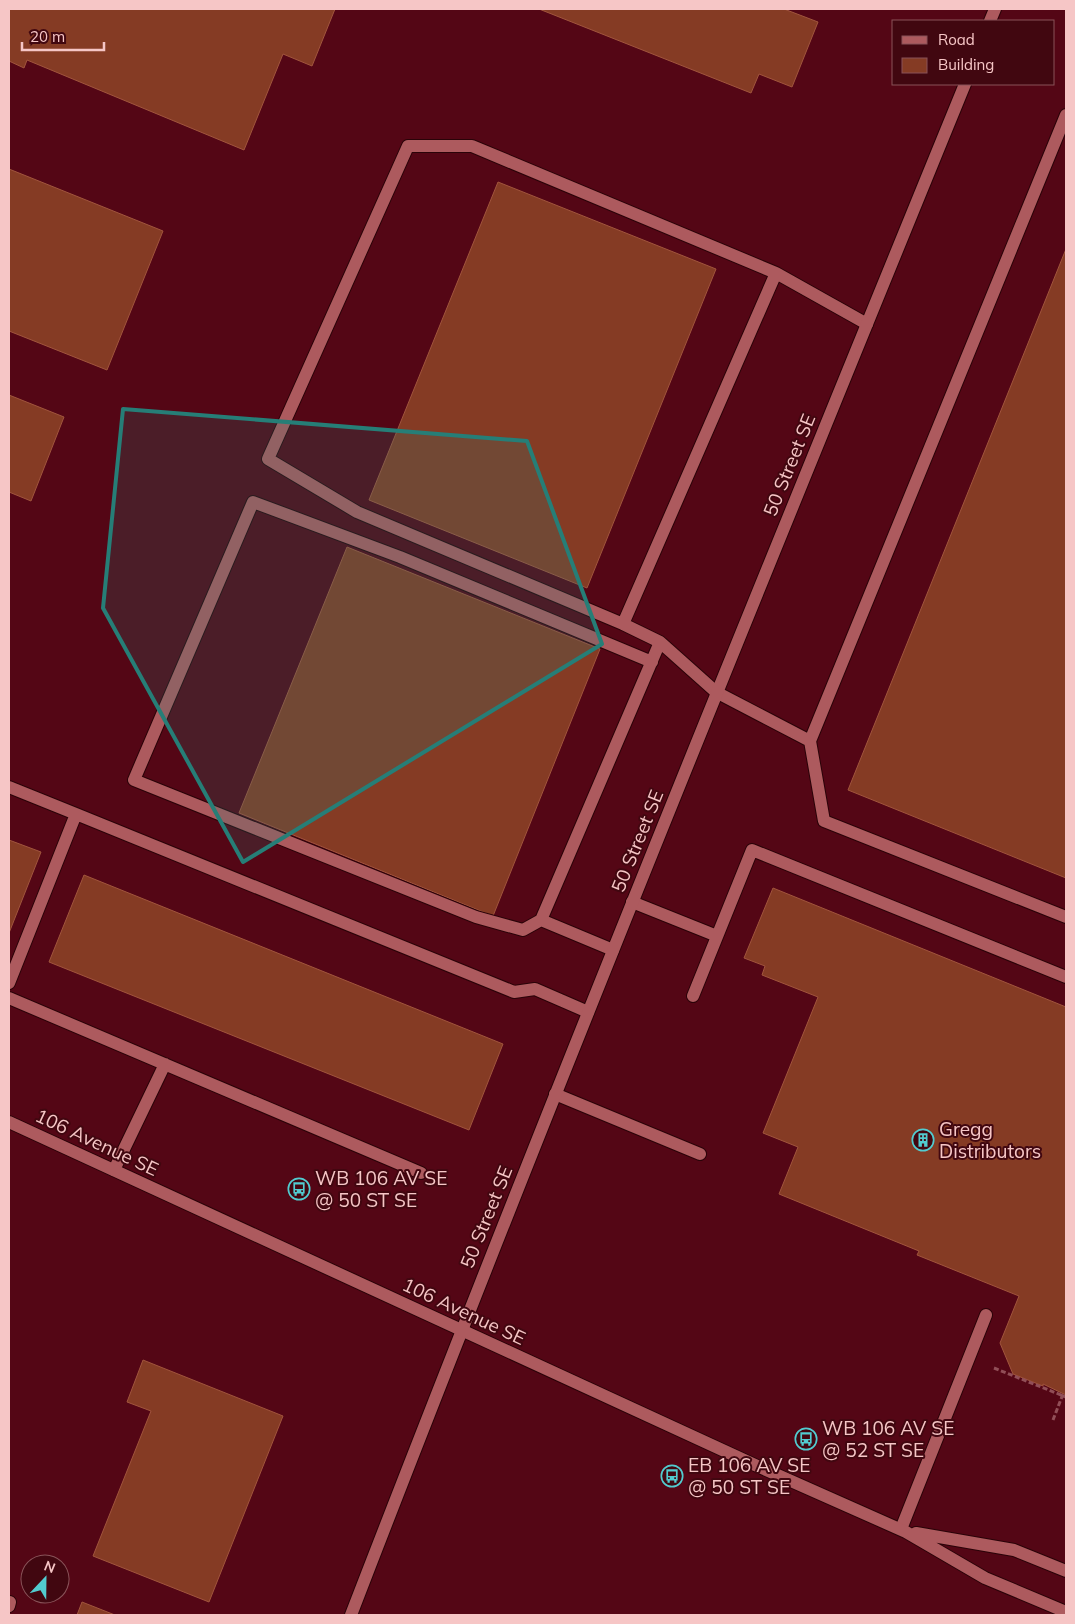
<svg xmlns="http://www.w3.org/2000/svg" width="1075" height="1624" font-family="Mulish,sans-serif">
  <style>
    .building { fill: #853b24; stroke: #a1553d }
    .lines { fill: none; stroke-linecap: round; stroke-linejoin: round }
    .service-casing { stroke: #2a0308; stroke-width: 14 }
    .minor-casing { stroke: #2a0308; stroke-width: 14 }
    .tertiary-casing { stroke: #2a0308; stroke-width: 14 }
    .path { stroke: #914e57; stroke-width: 3; stroke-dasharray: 5 2.5; stroke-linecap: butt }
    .service { stroke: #ad5a5e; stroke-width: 12 }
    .minor { stroke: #ad5a5e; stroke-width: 12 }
    .tertiary { stroke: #ad5a5e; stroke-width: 12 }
    .marked { fill: #267e77; fill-opacity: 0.2; stroke: #267e77; stroke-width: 4; stroke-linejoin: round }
    .labels { text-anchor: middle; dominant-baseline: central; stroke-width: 4; stroke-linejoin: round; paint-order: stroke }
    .street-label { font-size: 19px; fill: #f6c6c6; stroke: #410710 }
    .poi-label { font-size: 19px; fill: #f6c6c6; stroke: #410710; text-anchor: start }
  </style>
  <rect width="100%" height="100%" fill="#540615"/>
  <path class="building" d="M9,9H335L312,66L283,54L244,150L27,60L24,68L9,61Z
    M539,9H784L818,22L792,87L759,74L751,93Z
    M9,169L163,231L107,370L9,331Z
    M498,182L716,269L587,588L369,500Z
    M1066,249V878L848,790Z
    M9,395L64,417L31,501L9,492Z
    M347,547L600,649L493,916L239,813Z
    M9,840L41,852L9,933Z
    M84,875L503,1044L469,1130L49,962Z
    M773,888L1066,1007V1395L1043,1384V1386L1013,1374L1000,1343L1019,1296L917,1255L919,1251L779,1194L798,1147L763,1133L818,997L762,975L765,966L744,958Z
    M143,1360L283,1416L209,1602L93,1556L151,1411L127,1402Z
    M82,1602L115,1615H77Z"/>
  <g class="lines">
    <g class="service-casing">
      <path id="service" d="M867,324L776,273L623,624L660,642L716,692L810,741L824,821L1066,917
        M623,624L357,512L268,459L408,146H472L776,273
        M810,741L1066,115
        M9,787L76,814
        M632,902L717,936
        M541,920L523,930L476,917L134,780L253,502L400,557L652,662
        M613,950L541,920L660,642
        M9,983L76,814L514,992L535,989L588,1012
        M693,996L752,850L1066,977
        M9,998L421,1173
        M555,1094L700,1154
        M114,1170L165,1064
        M901,1529L986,1315
        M9,1606L10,1602"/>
    </g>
    <g class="minor-casing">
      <path id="minor" d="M990,21L995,9
        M351,1615C549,1102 757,593 965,84"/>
    </g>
    <g class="tertiary-casing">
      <path id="tertiary" d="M9,1122L755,1465L906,1532L985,1578L1066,1612
        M916,1533L1014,1550L1066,1571"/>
    </g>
    <path class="path" d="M994,1368L1066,1397
      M1053,1420L1063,1394"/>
    <use href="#service" class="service"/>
    <use href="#minor" class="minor"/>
    <use href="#tertiary" class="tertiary"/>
  </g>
  <path class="marked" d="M123,409L527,441L602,644L243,862L103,608Z"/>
  <defs>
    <g id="building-ring" transform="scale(1.125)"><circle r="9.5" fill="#410710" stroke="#52ccd0" stroke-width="1.5"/><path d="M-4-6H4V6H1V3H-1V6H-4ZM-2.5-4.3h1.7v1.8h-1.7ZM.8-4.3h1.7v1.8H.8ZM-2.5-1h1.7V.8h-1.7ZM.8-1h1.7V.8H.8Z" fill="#52ccd0"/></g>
    <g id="bus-ring" transform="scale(1.125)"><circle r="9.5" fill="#410710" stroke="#52ccd0" stroke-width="1.5"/><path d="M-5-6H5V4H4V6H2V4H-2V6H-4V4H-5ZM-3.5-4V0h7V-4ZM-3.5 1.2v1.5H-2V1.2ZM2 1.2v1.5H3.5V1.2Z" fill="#52ccd0"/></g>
  </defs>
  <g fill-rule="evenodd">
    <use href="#building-ring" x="923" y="1140"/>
    <use href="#bus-ring" x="299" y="1189"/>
    <use href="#bus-ring" x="806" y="1439"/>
    <use href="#bus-ring" x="672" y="1476"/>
  </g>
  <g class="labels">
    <g class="street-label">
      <text transform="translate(789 465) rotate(-68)">50 Street SE</text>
      <text transform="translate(637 841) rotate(-68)">50 Street SE</text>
      <text transform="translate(97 1142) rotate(25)">106 Avenue SE</text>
      <text transform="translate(486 1217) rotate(-68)">50 Street SE</text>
      <text transform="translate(464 1311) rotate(25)">106 Avenue SE</text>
    </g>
    <g class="poi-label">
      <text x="939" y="1129">Gregg<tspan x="939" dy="22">Distributors</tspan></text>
      <text x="315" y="1178">WB 106 AV SE<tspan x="315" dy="22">@ 50 ST SE</tspan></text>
      <text x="822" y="1428">WB 106 AV SE<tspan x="822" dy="22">@ 52 ST SE</tspan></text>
      <text x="688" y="1465">EB 106 AV SE<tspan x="688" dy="22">@ 50 ST SE</tspan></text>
    </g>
  </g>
  <rect width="1075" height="1624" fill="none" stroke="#f6c6c6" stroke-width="20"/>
  <rect x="892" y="20" width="162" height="65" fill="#410710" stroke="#895359"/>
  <rect x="902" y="36" width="25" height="8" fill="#ad5a5e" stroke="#895359"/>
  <text x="938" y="45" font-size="15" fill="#f6c6c6">Road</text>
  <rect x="902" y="58" width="25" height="15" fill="#853b24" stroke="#895359"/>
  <text x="938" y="70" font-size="15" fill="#f6c6c6">Building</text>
  <g transform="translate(45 1579) rotate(22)"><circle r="24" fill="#410710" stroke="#895359"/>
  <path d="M0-4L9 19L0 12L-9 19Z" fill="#52ccd0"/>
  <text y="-8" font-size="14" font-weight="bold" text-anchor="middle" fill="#f6c6c6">N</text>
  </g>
  <path d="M22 42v8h82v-8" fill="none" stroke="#f6c6c6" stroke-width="2.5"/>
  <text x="30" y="42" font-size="15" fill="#f6c6c6" stroke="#410710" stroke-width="4" paint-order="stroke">20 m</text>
</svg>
